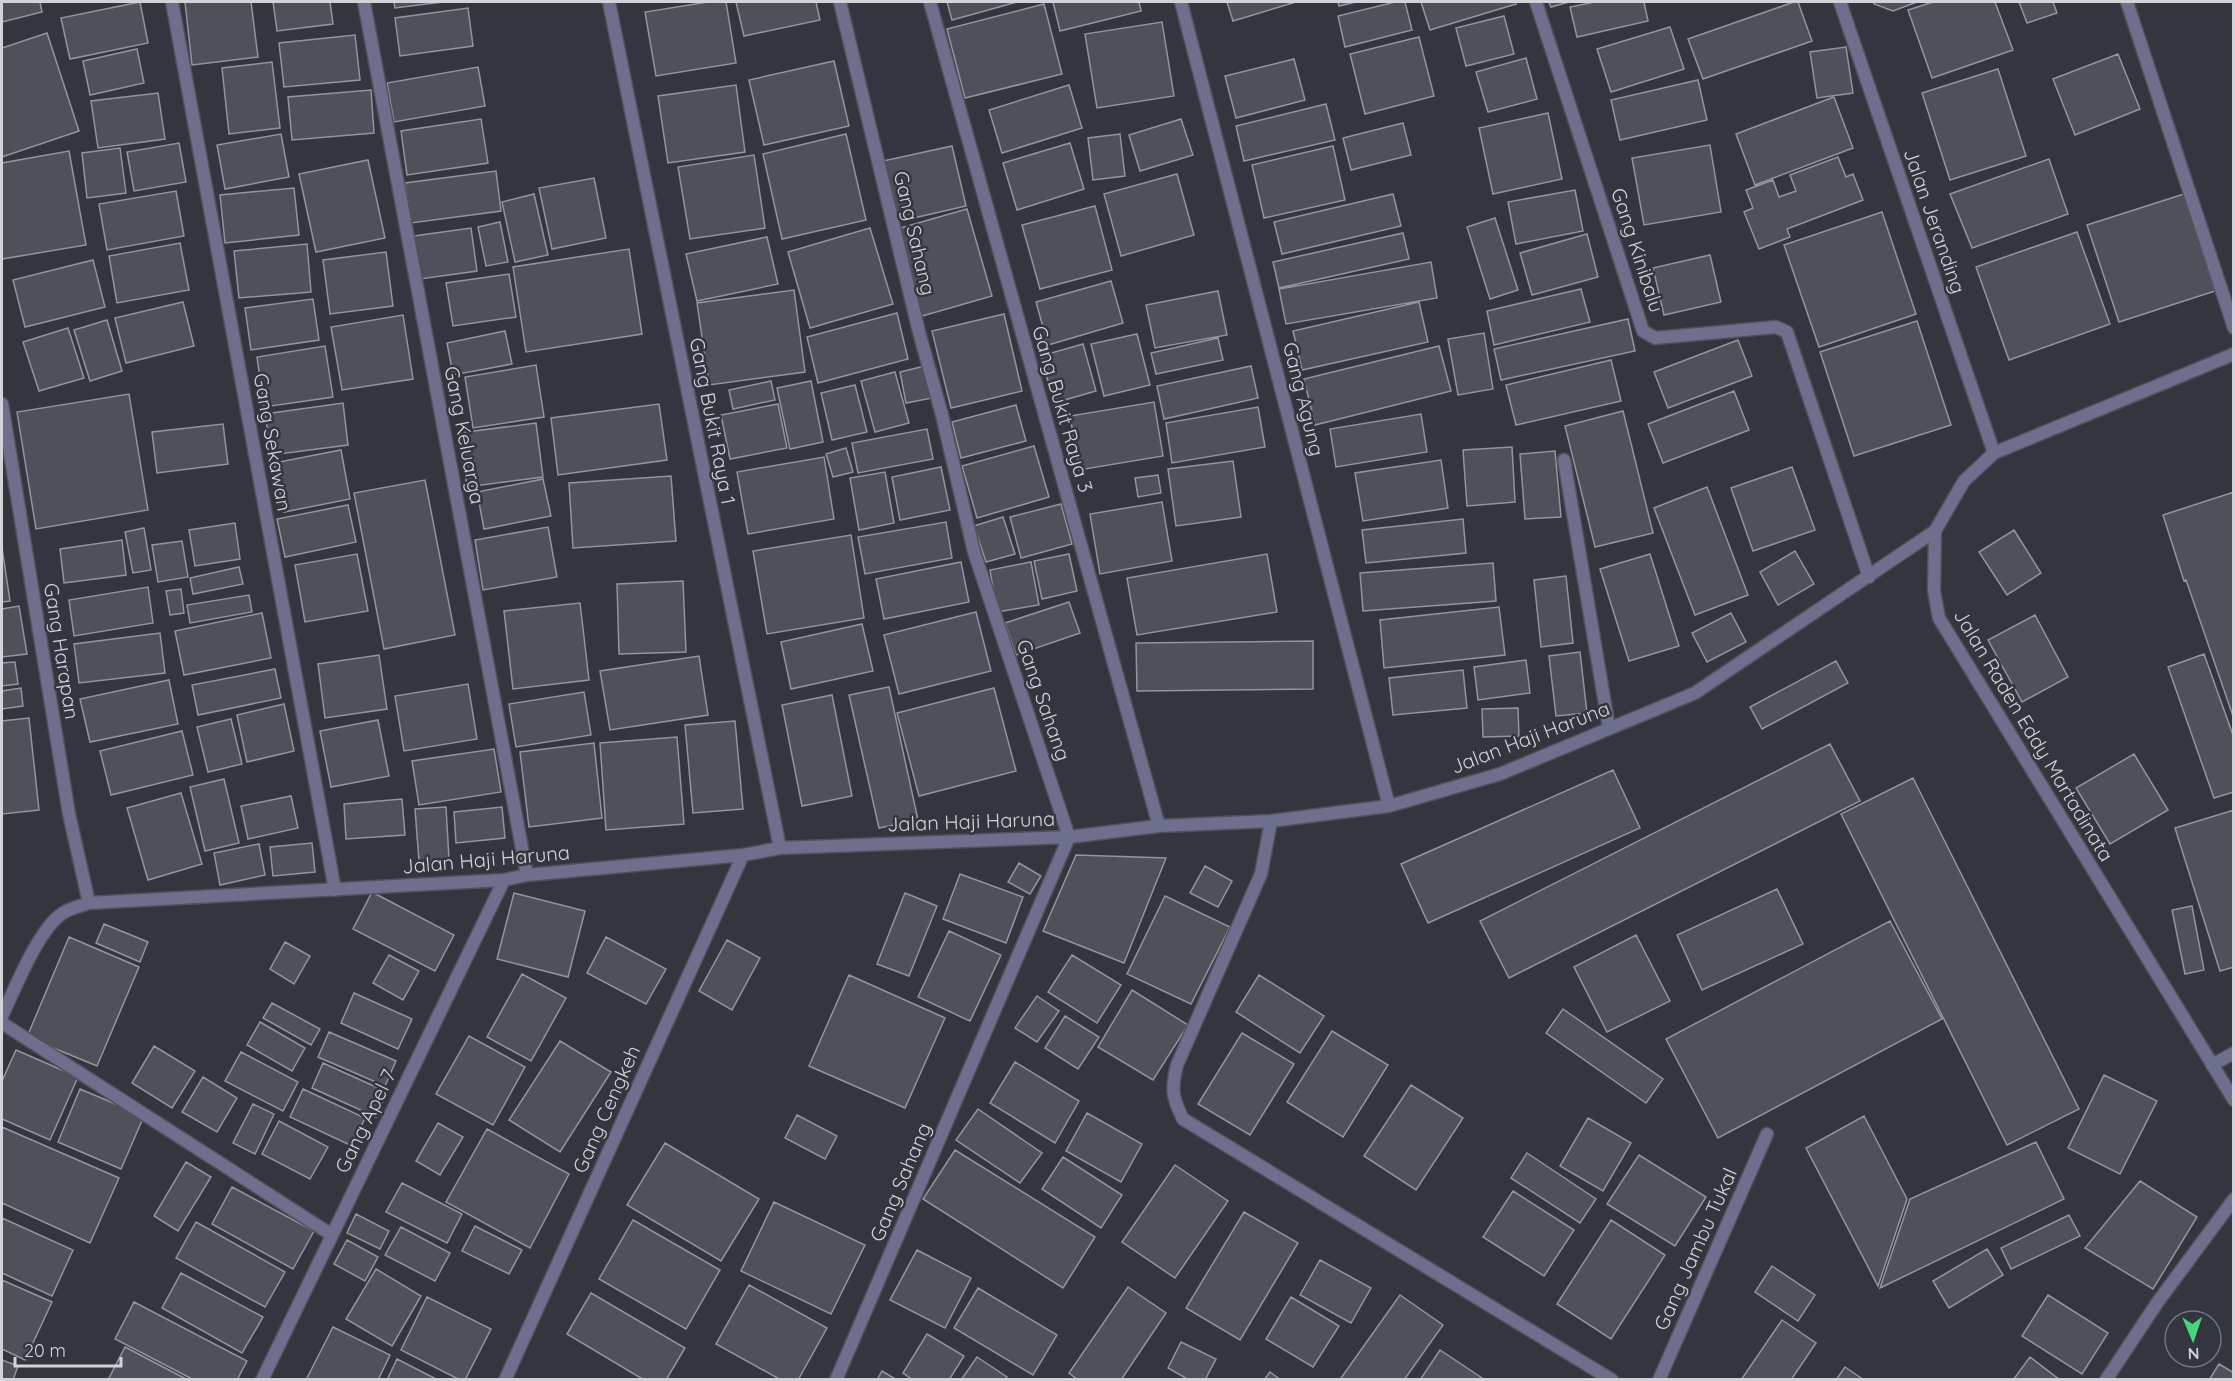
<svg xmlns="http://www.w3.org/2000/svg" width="2235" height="1381" font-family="Quicksand,sans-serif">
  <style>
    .building { fill: #50505b; stroke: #9394a0; stroke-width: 1.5 }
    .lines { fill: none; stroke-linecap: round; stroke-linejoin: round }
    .minor-casing { stroke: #50515b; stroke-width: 15 }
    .minor { stroke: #6e6f8c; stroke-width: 12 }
    .labels { text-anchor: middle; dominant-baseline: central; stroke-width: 5; stroke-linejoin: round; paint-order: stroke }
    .street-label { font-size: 20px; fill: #d2d3d9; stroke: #34353f }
  </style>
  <rect width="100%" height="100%" fill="#34353f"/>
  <path class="building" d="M2,2H40L42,12L2,22Z
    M140,2L148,43L70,59L61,18Z
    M185,2H251L258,57L192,65Z
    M273,2H330L333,24L277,31Z
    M394,2H443L395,8Z
    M708,2H726L736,63L656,76L645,12Z
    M736,2H816L820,20L744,36Z
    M947,2H1017L952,20Z
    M1053,2H1139L1141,11L1060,31Z
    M1227,2H1296L1233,21Z
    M1338,2H1356L1339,6Z
    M1395,2H1405L1412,30L1345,47L1338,16Z
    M1421,2H1515L1516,4L1430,30Z
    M1549,2H1569L1551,7Z
    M1595,2H1644L1648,21L1577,37L1570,7Z
    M1794,2H1798L1812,41L1703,79L1688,39Z
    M1873,2H1917L1893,11L1874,4Z
    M1933,2H1995L2013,50L1932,78L1908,10Z
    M2019,2H2053L2057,13L2027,23Z
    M1044,4L1062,74L965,98L947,29Z
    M468,8L473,46L400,56L395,18Z
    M1504,16L1514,54L1466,66L1456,28Z
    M1162,22L1174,96L1097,108L1085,34Z
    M1670,27L1684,69L1611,92L1597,49Z
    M47,33L79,131L2,157V48Z
    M355,35L360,80L284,87L279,43Z
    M1419,37L1434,96L1365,114L1350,54Z
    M1846,47L1853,93L1817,98L1810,52Z
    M137,49L144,83L90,95L83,61Z
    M2118,54L2140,109L2075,135L2053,79Z
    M1526,58L1537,99L1488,112L1476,72Z
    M1294,59L1305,100L1236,118L1225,76Z
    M834,61L849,126L764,145L749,80Z
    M272,62L280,128L229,134L222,68Z
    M478,67L485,106L394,122L387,83Z
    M1998,69L2026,156L1950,180L1922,93Z
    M1698,80L1707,120L1620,140L1611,100Z
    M736,85L745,152L668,163L658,96Z
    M1069,85L1082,128L1002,153L989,110Z
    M371,90L374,133L292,140L288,97Z
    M158,93L165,139L98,148L91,101Z
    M1834,97L1853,148L1755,185L1736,134Z
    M1326,104L1335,140L1244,161L1236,126Z
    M1548,113L1562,179L1493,194L1479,128Z
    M481,119L488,163L407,175L401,131Z
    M1181,119L1193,155L1140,171L1129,135Z
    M1403,123L1411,155L1351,170L1343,138Z
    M281,134L289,177L225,189L217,145Z
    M846,134L866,220L782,239L763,154Z
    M1120,134L1125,176L1093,180L1088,138Z
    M179,143L186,182L134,191L127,152Z
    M1070,143L1084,189L1017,210L1003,163Z
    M1710,145L1721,212L1644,225L1632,158Z
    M952,146L966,206L896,222L883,161Z
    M1333,146L1345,200L1264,218L1252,165Z
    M120,148L126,193L87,198L82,153Z
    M69,151L86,245L2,259V163Z
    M754,155L765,228L690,239L678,167Z
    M1838,157L1846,177L1853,174L1863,200L1787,229L1790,237L1759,249L1744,212L1753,208L1746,190L1773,180L1779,197L1796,191L1790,175Z
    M2049,159L2068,214L1972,248L1950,194Z
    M368,160L385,238L316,252L299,174Z
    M496,171L501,211L411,223L405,183Z
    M1177,174L1194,235L1121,256L1104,194Z
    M594,178L606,238L552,249L539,188Z
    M294,188L299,235L225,243L220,195Z
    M1575,190L1583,231L1516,244L1508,202Z
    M176,191L184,236L107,250L99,204Z
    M534,194L548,255L515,262L502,202Z
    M1393,194L1401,226L1282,254L1274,222Z
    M2184,194L2215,291L2119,322L2087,225Z
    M1095,206L1112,270L1040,289L1022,225Z
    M967,209L992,296L922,316L897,229Z
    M1882,212L1916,314L1819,347L1784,245Z
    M1495,218L1518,290L1490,299L1467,227Z
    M500,222L508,262L486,266L478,227Z
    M471,228L477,271L420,279L414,236Z
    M870,228L893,304L810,328L788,252Z
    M2077,232L2110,324L2009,360L1976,267Z
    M1403,233L1409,259L1279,288L1273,262Z
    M1587,234L1598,277L1532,295L1520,253Z
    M767,237L778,284L697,301L686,254Z
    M180,243L189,290L117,303L109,256Z
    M307,244L311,292L239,298L234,251Z
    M629,249L642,334L526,352L513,267Z
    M386,252L393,306L330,314L323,260Z
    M1710,255L1721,302L1664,315L1653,268Z
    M93,260L105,307L25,327L13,280Z
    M1431,262L1437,298L1286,324L1279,289Z
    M509,274L516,317L453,326L446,283Z
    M1111,281L1123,323L1048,345L1036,302Z
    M1581,289L1590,322L1494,345L1487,311Z
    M794,290L805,372L709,385L697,303Z
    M1218,291L1227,335L1155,348L1146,305Z
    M313,299L319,340L251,350L245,308Z
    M183,302L194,346L126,363L115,318Z
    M1419,302L1428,342L1302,370L1293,331Z
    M897,313L908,359L818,383L807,337Z
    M1004,314L1022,391L951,408L932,331Z
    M403,315L413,379L342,390L331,327Z
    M1628,319L1635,351L1501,380L1494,349Z
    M107,320L122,371L90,381L74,330Z
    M1917,321L1951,425L1854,456L1820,352Z
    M68,328L84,378L39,391L23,342Z
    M505,331L512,364L453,375L447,343Z
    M1484,333L1493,389L1458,395L1448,339Z
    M1137,334L1150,385L1104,396L1091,344Z
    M1218,338L1223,360L1156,374L1151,353Z
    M1738,340L1752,376L1668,408L1654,372Z
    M1083,344L1096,391L1054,403L1041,356Z
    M325,346L333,397L264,407L257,357Z
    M1439,346L1451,391L1315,425L1304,379Z
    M1611,360L1621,401L1516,425L1506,385Z
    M536,365L544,417L473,428L465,377Z
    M925,366L932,398L906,403L900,372Z
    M1251,366L1258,398L1164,419L1157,386Z
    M895,372L909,423L875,432L861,381Z
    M771,381L775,400L733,409L729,390Z
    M811,381L823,442L790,449L777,388Z
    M855,385L867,432L832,440L821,393Z
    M1734,391L1749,430L1663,463L1648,424Z
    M129,394L148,510L36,529L17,412Z
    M1154,402L1163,456L1079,470L1070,416Z
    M343,403L348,445L271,455L265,414Z
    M659,404L667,460L558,475L551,418Z
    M778,404L787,448L730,459L721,415Z
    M1016,405L1026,441L961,458L952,422Z
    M1258,407L1265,447L1172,463L1166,423Z
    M1623,411L1653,533L1595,547L1565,426Z
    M1421,414L1427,452L1336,467L1330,429Z
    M536,423L543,477L467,487L459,433Z
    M223,424L228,464L157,473L152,432Z
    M927,429L933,459L858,473L852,443Z
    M1034,446L1049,497L977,518L962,466Z
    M1512,447L1515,502L1467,506L1463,450Z
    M846,448L853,472L833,477L826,454Z
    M341,450L350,499L284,512L274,463Z
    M1555,451L1561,517L1525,519L1520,454Z
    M824,457L834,519L748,534L737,472Z
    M1441,460L1448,508L1363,521L1355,473Z
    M1233,461L1241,517L1176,526L1168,469Z
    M941,467L950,510L900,520L892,477Z
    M1792,467L1815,530L1753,551L1731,488Z
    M885,472L894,523L859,530L850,478Z
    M1158,475L1161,493L1138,497L1135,478Z
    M671,476L676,541L573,548L569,483Z
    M543,479L551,516L484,529L477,492Z
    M425,480L455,635L384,649L354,493Z
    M1707,487L1748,595L1695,615L1654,508Z
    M2234,492V719L2186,580L2184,581L2163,515Z
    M1162,502L1172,561L1100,574L1090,514Z
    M1061,504L1072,544L1021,558L1010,517Z
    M348,505L356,542L285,557L277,519Z
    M1003,517L1015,554L986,562L974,526Z
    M1463,519L1466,553L1366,563L1362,530Z
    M946,522L952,558L865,574L858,537Z
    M235,523L240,559L195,566L189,530Z
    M548,527L557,577L483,590L475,540Z
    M144,528L151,570L133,573L125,532Z
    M2014,530L2041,573L2007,595L1979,552Z
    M851,535L864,618L767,634L753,551Z
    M122,540L126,575L64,583L60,549Z
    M182,541L188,577L158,582L152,545Z
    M2,548L10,601L2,602Z
    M1795,551L1814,584L1778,605L1760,572Z
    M357,554L368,611L305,622L295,565Z
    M1069,554L1077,591L1042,599L1034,561Z
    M1267,554L1277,612L1137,635L1127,578Z
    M1650,554L1679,646L1629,661L1600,569Z
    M961,562L969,602L884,619L876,579Z
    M1031,562L1039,605L997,612L990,570Z
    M1493,563L1496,601L1363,611L1360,573Z
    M239,567L243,584L193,594L190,578Z
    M1566,576L1573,643L1541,647L1534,580Z
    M683,581L686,652L619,654L617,584Z
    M148,587L153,623L74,636L69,600Z
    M181,589L184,613L170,615L166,591Z
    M249,595L252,612L190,623L187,605Z
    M1069,602L1080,633L1016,655L1005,623Z
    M580,603L589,680L513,689L504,611Z
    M19,606L27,654L2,657V609Z
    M1499,607L1505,655L1384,668L1380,620Z
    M976,612L991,671L899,694L884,635Z
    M262,613L271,658L184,675L175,631Z
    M1731,613L1746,642L1707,662L1692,633Z
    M2035,615L2068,677L2022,702L1988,640Z
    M862,624L873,671L791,689L781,642Z
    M160,633L165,673L79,683L74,644Z
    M1313,641V689L1137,691L1136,643Z
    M1580,652L1587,713L1556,716L1549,656Z
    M2204,654L2234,738V792L2214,798L2168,667Z
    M379,655L387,709L325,718L318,664Z
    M699,656L708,715L610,730L600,671Z
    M1526,660L1530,693L1478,700L1474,667Z
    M1836,661L1848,683L1762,729L1750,707Z
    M15,662L18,684L2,686V663Z
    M275,669L281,698L198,715L192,685Z
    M1463,670L1467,708L1393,715L1389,678Z
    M169,680L178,724L90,742L80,699Z
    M468,684L477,739L404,751L395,696Z
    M889,687L918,820L879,828L849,695Z
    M21,688L23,706L2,709V691Z
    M994,688L1016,771L919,796L897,713Z
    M584,692L591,735L516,747L509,704Z
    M832,695L852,796L802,806L782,705Z
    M284,704L294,751L247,762L237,715Z
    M1518,708L1519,736L1483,737L1482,709Z
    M29,718L39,810L2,814V721Z
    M231,719L242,764L208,772L197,727Z
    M378,720L389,776L331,787L320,731Z
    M735,721L743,809L693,813L685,725Z
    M182,731L193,775L111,795L100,751Z
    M677,737L684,824L606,830L600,743Z
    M594,743L602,818L529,827L520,752Z
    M1830,744L1860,801L1509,978L1480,921Z
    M494,749L501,792L419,805L412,761Z
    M2134,754L2168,810L2110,844L2076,788Z
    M1613,770L1640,828L1428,923L1401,864Z
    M1913,778L2079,1109L2007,1145L1841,814Z
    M224,779L239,843L205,851L190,787Z
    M181,793L202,864L148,880L127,808Z
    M291,796L298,828L248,839L241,806Z
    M402,799L405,835L346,839L344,804Z
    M446,807L449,859L419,861L415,809Z
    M502,807L505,838L456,843L454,812Z
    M2234,810V967L2220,971L2175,828Z
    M312,843L315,872L273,876L270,847Z
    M259,844L265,875L220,885L214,853Z
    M1076,855L1166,858L1124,963L1043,931Z
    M1019,863L1041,876L1030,894L1008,882Z
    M1205,866L1232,881L1218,907L1190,893Z
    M960,874L1023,897L1006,943L943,919Z
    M1777,889L1803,944L1702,990L1677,935Z
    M372,892L454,935L435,971L353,929Z
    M514,893L585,911L568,977L497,959Z
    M905,893L937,906L909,976L877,964Z
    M1165,896L1230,927L1191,1004L1127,974Z
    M2192,906L2204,970L2185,974L2172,910Z
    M1890,921L1942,1019L1718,1138L1666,1039Z
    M104,924L148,942L140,962L96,943Z
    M949,931L1001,955L970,1021L918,997Z
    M1636,935L1670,1001L1607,1032L1574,967Z
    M69,937L139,967L97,1066L27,1037Z
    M606,937L666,969L646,1004L587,973Z
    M727,940L760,958L732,1010L699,991Z
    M285,942L310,956L294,984L270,969Z
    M389,955L419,971L403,1000L373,983Z
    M1072,955L1121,985L1097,1023L1048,992Z
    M522,974L566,998L531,1061L487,1037Z
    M849,975L945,1018L905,1108L809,1066Z
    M1259,975L1324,1016L1300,1053L1236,1012Z
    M1132,990L1188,1025L1153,1080L1098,1047Z
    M354,993L412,1019L398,1049L341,1023Z
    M1037,996L1059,1011L1037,1042L1015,1028Z
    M272,1003L320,1029L311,1045L263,1018Z
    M1563,1009L1663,1079L1646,1103L1546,1033Z
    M1065,1016L1099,1037L1078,1069L1045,1048Z
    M260,1022L305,1048L292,1071L247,1045Z
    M1332,1031L1388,1065L1343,1137L1287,1102Z
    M329,1032L396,1061L385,1086L318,1057Z
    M1242,1033L1294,1064L1250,1135L1198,1104Z
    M469,1036L525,1067L493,1125L436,1094Z
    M560,1041L611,1072L560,1152L509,1120Z
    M154,1046L195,1071L172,1108L132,1083Z
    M16,1050L78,1077L50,1140L2,1119V1081Z
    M241,1052L298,1082L283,1111L225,1081Z
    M1015,1062L1079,1101L1055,1143L990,1103Z
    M323,1063L387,1092L376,1117L312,1088Z
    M2104,1075L2157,1101L2120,1174L2068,1148Z
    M203,1077L237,1098L217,1132L182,1112Z
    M1411,1085L1463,1118L1416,1190L1364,1156Z
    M80,1089L144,1116L121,1169L58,1142Z
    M303,1089L365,1118L352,1146L290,1117Z
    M253,1104L274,1114L255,1154L233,1143Z
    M978,1109L1042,1153L1020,1183L956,1140Z
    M1087,1113L1142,1144L1121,1182L1066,1151Z
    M797,1115L837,1136L825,1159L785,1138Z
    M1864,1116L1907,1199L1878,1286L1806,1148Z
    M1588,1118L1631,1143L1603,1191L1560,1166Z
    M279,1121L328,1147L310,1179L262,1154Z
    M438,1123L463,1137L440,1175L416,1161Z
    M2,1127L119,1178L90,1243L2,1203Z
    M487,1129L569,1174L530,1248L446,1202Z
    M2036,1142L2064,1199L1880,1288L1910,1199Z
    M665,1143L759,1199L721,1261L627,1205Z
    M955,1150L1095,1237L1063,1288L923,1199Z
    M1527,1153L1596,1199L1580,1223L1511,1178Z
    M1639,1155L1706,1197L1675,1246L1607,1204Z
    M1063,1157L1122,1195L1101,1228L1042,1189Z
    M186,1162L211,1177L178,1231L154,1216Z
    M1175,1165L1228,1201L1175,1278L1122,1242Z
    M2140,1181L2197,1217L2153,1289L2085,1248Z
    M402,1183L462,1214L447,1243L386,1212Z
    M232,1187L314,1231L293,1269L212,1224Z
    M1513,1191L1574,1230L1544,1276L1483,1237Z
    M774,1202L865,1245L831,1314L741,1271Z
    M1244,1212L1298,1243L1240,1340L1186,1308Z
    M356,1214L389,1231L380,1249L347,1233Z
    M2069,1215L2080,1236L2011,1269L2001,1248Z
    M2,1218L73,1250L52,1296L2,1273Z
    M633,1220L720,1270L686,1329L599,1279Z
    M1611,1220L1665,1255L1611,1339L1557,1304Z
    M196,1222L285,1272L265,1307L176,1258Z
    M475,1226L522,1250L509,1274L462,1251Z
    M401,1227L450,1253L435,1281L385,1255Z
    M347,1240L378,1257L365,1281L334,1264Z
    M1987,1249L2003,1275L1949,1308L1933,1281Z
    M917,1250L971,1278L945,1328L890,1300Z
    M1320,1260L1371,1288L1351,1323L1300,1295Z
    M1772,1266L1815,1295L1798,1321L1755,1292Z
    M376,1269L421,1296L392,1346L346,1319Z
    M181,1273L263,1317L242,1353L162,1308Z
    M2,1280L52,1302L25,1360L2,1349Z
    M749,1285L827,1328L798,1380H781L716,1344Z
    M1128,1287L1166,1313L1121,1380H1078L1069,1373Z
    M978,1288L1057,1335L1033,1375L954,1328Z
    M591,1293L685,1348L666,1380H644L567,1334Z
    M1400,1295L1443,1325L1404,1380H1344L1341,1378Z
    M2048,1295L2108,1333L2082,1374L2022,1336Z
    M427,1297L491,1329L465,1380H460L401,1350Z
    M1291,1297L1339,1326L1313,1367L1266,1339Z
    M134,1302L247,1361L237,1380H194L115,1339Z
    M1782,1320L1816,1343L1791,1380H1741Z
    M333,1327L390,1355L378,1380H306Z
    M927,1334L964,1356L949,1380H913L903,1373Z
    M1181,1342L1216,1359L1205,1380H1189L1168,1368Z
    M125,1347L188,1380H108Z
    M1440,1350L1485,1380H1420Z
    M977,1357L1007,1377L1005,1380H961Z
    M2030,1357L2060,1380H2013Z
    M397,1359L438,1380H387Z
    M2,1360L18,1366L13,1380H2Z
    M2219,1364L2234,1373V1380H2209Z
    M1845,1367L1864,1380H1836Z
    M882,1371L897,1380H877Z
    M1270,1372L1281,1380H1264Z"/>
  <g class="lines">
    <g class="minor-casing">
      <path id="minor" d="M172,2L335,890
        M364,2L527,875
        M609,2L780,848
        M930,2L1159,826
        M1181,2L1389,806
        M1536,2L1643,331L1655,338L1776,327L1787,332L1869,577
        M1840,2L1994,453
        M2127,2L2234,328
        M2234,354L1994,453L1964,481L1935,531L1934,591L1939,618L2234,1100
        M2,404L69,814L89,903
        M1564,460L1609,728
        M1271,821L1261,874L1177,1065C1171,1089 1172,1097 1183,1119L1612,1380
        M2,1016C15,989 38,929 63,913C70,908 81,906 89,903L504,880L527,875L743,855L780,848L1069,837L1159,826L1271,821L1389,806L1500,774L1695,693L1935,531
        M2,1023L332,1235
        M2212,1065L2234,1053
        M262,1380L504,880
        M505,1380L743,855
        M836,1380L1069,837L974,552L942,415L919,332L840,2
        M1659,1380L1767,1134
        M2106,1380L2157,1303L2234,1199"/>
    </g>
    <use href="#minor" class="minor"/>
  </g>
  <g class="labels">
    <g class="street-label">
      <text transform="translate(1935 221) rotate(71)">Jalan Jeranding</text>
      <text transform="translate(915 233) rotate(77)">Gang Sahang</text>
      <text transform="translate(1638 250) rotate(72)">Gang Kinibalu</text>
      <text transform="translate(1304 399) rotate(76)">Gang Agung</text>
      <text transform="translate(1063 409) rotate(74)">Gang Bukit Raya 3</text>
      <text transform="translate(713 421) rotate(79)">Gang Bukit Raya 1</text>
      <text transform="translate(465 435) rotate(79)">Gang Keluarga</text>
      <text transform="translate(273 442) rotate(80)">Gang Sekawan</text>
      <text transform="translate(62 651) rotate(81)">Gang Harapan</text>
      <text transform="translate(1044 700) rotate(71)">Gang Sahang</text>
      <text transform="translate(2034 735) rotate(59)">Jalan Raden Eddy Martadinata</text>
      <text transform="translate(1530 737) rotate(-21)">Jalan Haji Haruna</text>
      <text transform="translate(971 821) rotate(-2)">Jalan Haji Haruna</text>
      <text transform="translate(486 859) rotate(-5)">Jalan Haji Haruna</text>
      <text transform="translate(606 1109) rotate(-66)">Gang Cengkeh</text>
      <text transform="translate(365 1121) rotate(-64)">Gang Apel 7</text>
      <text transform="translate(900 1182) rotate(-67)">Gang Sahang</text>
      <text transform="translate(1695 1249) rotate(-66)">Gang Jambu Tukal</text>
    </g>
  </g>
  <rect width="2235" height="1381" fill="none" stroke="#d2d3d9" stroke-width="6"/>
  <g transform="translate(2193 1339) rotate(178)"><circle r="28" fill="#34353f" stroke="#73747d" stroke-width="1.5"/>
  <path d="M0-4.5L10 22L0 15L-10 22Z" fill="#46d779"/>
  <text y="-9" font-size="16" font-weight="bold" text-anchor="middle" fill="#d2d3d9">N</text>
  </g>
  <path d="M15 1357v9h106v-9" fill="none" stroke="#d2d3d9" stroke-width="3"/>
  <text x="24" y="1357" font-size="18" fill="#d2d3d9" stroke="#34353f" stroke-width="4.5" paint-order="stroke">20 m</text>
</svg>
